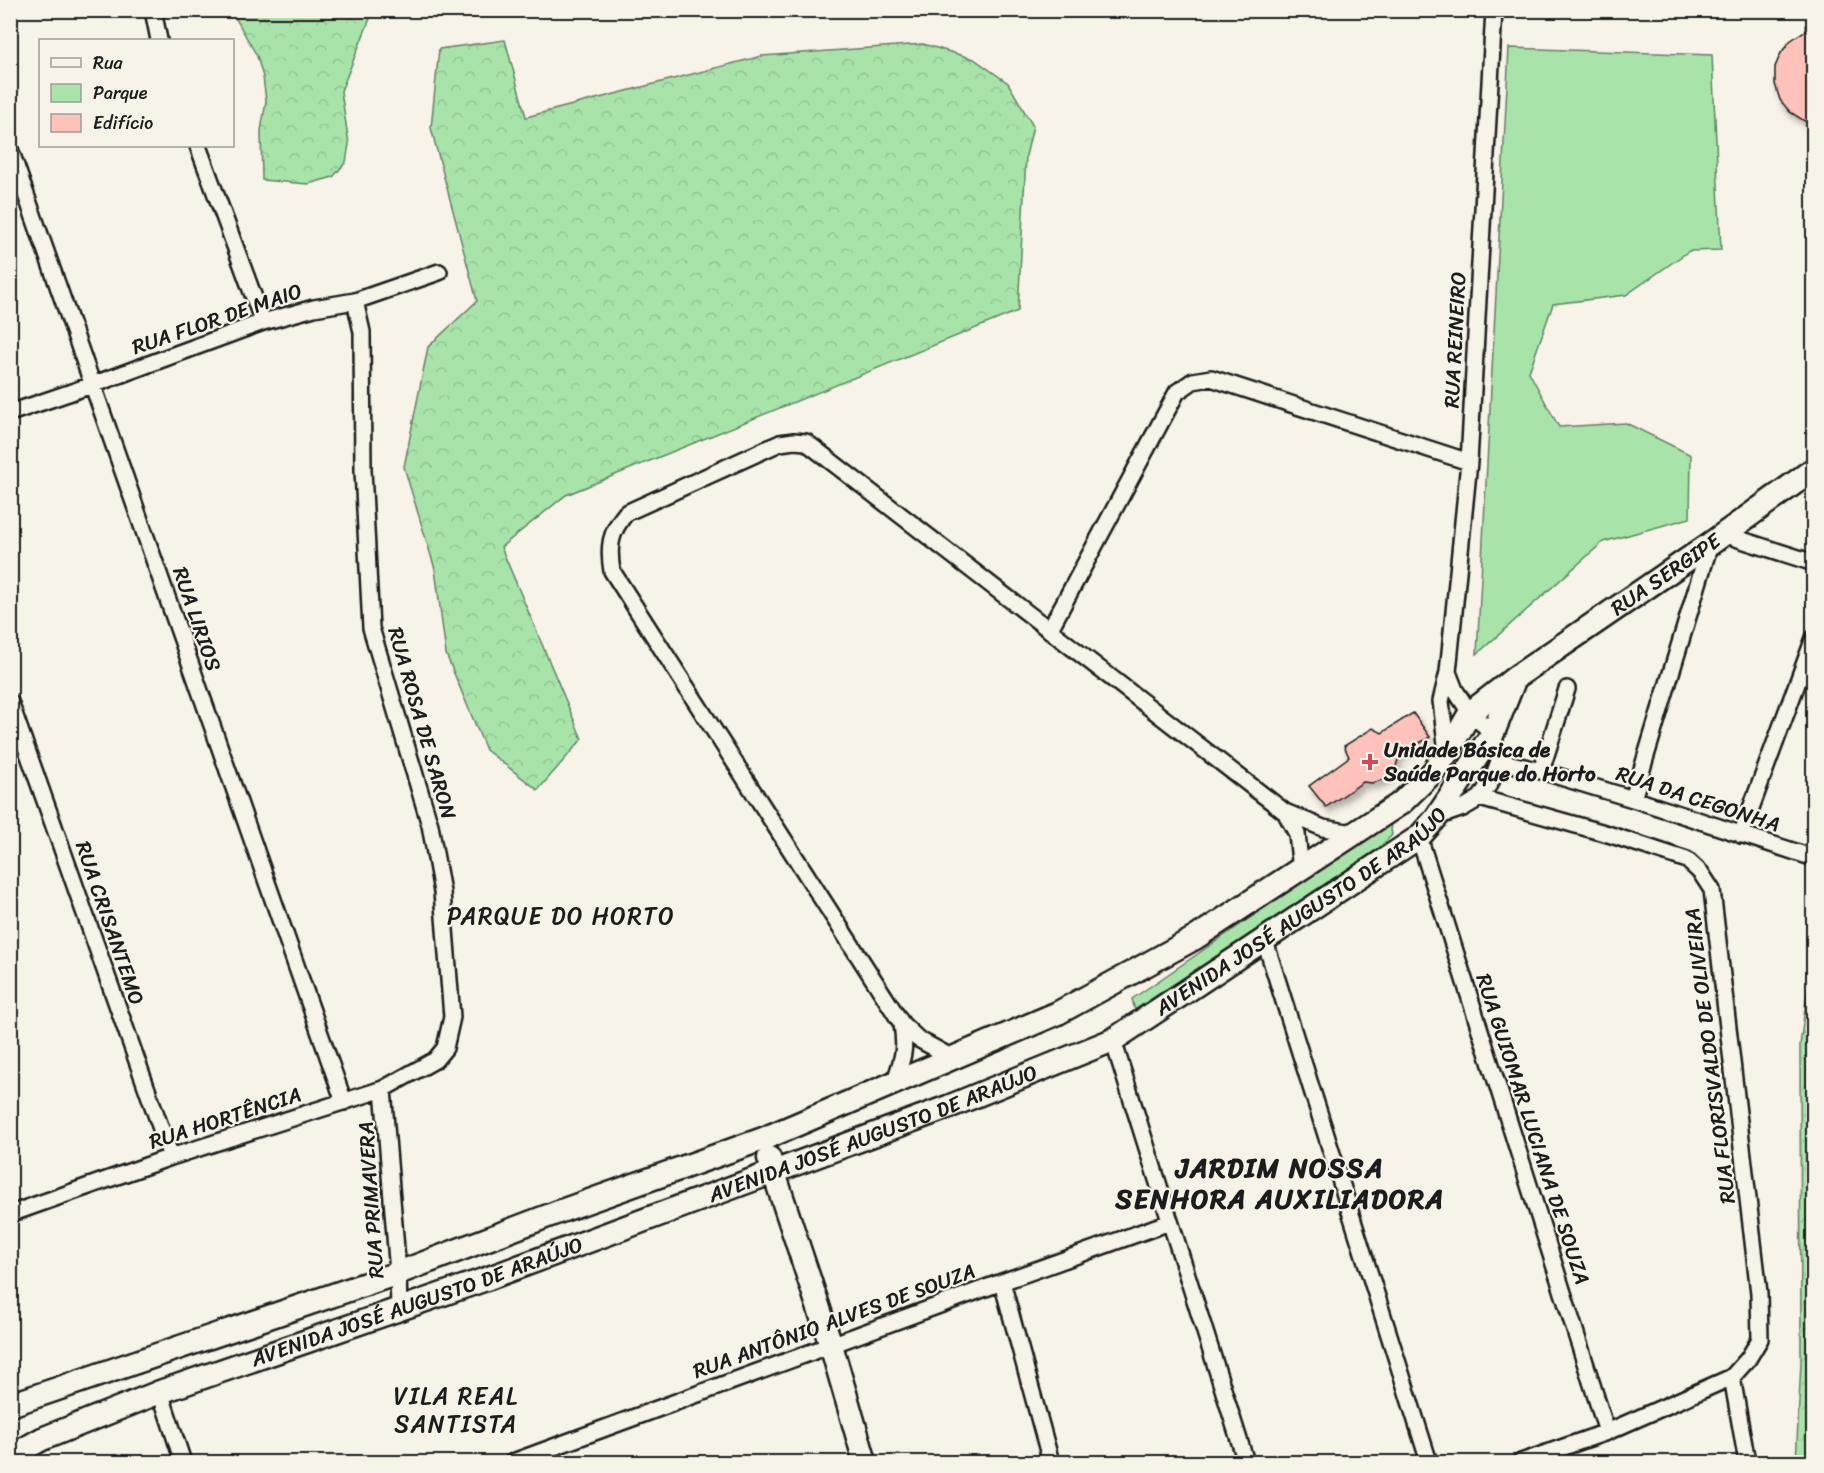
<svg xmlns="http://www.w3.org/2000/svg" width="1824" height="1473" font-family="Sriracha,sans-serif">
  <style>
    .green { fill: #a8e4aa; stroke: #628063; stroke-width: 1.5 }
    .forest { fill: url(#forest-crowns); stroke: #628063; stroke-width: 1.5 }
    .building { fill: #fec2ba; stroke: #1c1c1c; stroke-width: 1.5; filter: url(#shadow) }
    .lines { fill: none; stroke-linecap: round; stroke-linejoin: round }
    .street-casing { stroke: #1c1c1c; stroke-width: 20 }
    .secondary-casing { stroke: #1c1c1c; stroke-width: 27 }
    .street { stroke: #f7f3e8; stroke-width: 15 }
    .secondary { stroke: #f7f3e8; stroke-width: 22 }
    .poi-dot { fill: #d1495b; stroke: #f7f3e8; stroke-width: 2 }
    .labels { text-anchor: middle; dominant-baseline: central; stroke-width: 4.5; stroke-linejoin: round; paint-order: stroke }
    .street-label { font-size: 21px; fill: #1c1c1c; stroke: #f7f3e8 }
    .poi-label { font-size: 21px; font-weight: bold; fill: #1c1c1c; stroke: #f7f3e8; text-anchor: start }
    .quarter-label { font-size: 24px; letter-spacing: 1.5px; fill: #1c1c1c; stroke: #f7f3e8 }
    .district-label { font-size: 27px; font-weight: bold; letter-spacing: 1.5px; fill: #1c1c1c; stroke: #f7f3e8 }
  </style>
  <defs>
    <pattern id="forest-crowns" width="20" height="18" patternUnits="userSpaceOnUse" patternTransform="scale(1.5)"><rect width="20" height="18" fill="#a8e4aa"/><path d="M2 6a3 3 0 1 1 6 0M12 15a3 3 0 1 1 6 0" fill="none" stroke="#90c392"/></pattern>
    <filter id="shadow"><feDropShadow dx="3.5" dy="6" stdDeviation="3" flood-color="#0004"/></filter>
  </defs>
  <rect width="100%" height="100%" fill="#f7f3e8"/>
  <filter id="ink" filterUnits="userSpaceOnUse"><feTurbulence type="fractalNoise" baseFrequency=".0167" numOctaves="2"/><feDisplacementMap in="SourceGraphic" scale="12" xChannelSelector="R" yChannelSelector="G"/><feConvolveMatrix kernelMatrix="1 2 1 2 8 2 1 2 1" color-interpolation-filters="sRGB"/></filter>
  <g filter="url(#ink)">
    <path class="green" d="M1509,48L1712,55L1721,250L1689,251L1626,295L1553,304L1529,372L1559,427L1626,423L1691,455L1690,518L1603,542L1477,654Z
      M1390,822L1392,835L1378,849L1135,1010L1132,999Z"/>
    <path class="forest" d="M231,10L371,11V16L341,91L349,144L346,162L333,177L308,184L262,180L261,131L266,101L263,77L257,56Z
      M505,40L526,117L762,56L923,44L974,59L1008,83L1033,126L1026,156L1018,311L566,495L501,547L582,739L538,790L486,750L446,654L435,569L404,467L428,347L477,301L431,128L439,49Z
      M1813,950L1814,1462H1796L1801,1362L1800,1045Z"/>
    <path class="building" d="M1814,29V127L1790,112L1780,100L1775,84V67L1781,53L1790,41L1803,32Z
      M1413,713L1430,737L1400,754L1396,766L1387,778L1373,783L1363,782L1326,807L1309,786L1349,757L1344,746L1373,728L1382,733Z"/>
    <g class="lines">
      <g class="street-casing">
        <path id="street" d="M153,10L159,40
          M198,146L263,322
          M10,149L344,1102
          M10,413L92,385L263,322L314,308L355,301L439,272
          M1723,534L1814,563
          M1050,629L1177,392L1193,381L1211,378L1469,462
          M10,702L171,1157
          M1447,753L1441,701L1448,672L1469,462L1494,10
          M1499,761L1541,771L1633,799L1814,858
          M1541,771L1567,689
          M1480,798L1608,834L1687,860L1701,873L1712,890L1759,1293L1760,1339L1748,1359L1732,1377L1607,1432L1521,1462
          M1633,799L1710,544
          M1285,812L1297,834L1301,870
          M1437,817L1463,808L1480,798L1492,780L1499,761L1493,733L1470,713L1455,690L1448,672
          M1741,835L1814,638
          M1419,837L1607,1432
          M1265,941L1429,1462
          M1113,1040L1246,1462
          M951,1057L918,1039L902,1024L612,571C608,547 610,532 626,513L780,443L794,441L806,442L1285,812L1323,828L1354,833
          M895,1081C903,1057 906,1050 902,1024
          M383,1089L398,1273L399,1308
          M10,1214L171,1157L383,1089L435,1060L445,1048L452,1017L442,892L430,825L371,628L363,470L362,332L355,301
          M1002,1282L1051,1462
          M1732,1377L1747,1462
          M160,1392L183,1462
          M513,1462L1002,1282L1170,1222"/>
      </g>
      <g class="secondary-casing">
        <g id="secondary">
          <path d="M769,1158L831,1345L865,1462"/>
          <path id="s1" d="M10,1405L398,1273L561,1211L763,1139L1058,1013L1195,938L1401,803L1433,772L1447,753L1470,713L1516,677L1710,544L1814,469"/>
          <path id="s2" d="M10,1457L42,1439L160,1392L489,1278L948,1107L1113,1040L1419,837L1436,818L1493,733L1515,678"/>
        </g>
      </g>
      <use href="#street" class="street"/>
      <use href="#secondary" class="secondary"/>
    </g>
  </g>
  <path class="poi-dot" d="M1367 753h6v6h6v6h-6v6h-6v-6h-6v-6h6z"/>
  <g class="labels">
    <g class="street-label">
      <text transform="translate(217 319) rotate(-19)">RUA FLOR DE MAIO</text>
      <text transform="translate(1455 340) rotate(-87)">RUA REINEIRO</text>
      <text stroke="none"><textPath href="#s1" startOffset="1876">RUA SERGIPE</textPath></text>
      <text transform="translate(197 619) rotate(71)">RUA LIRIOS</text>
      <text transform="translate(422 723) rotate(74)">RUA ROSA DE SARON</text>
      <text transform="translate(1698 799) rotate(18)">RUA DA CEGONHA</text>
      <text stroke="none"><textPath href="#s2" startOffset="1408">AVENIDA JOSÉ AUGUSTO DE ARAÚJO</textPath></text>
      <text transform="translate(110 923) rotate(71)">RUA CRISANTEMO</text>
      <text transform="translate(1710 1056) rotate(-97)">RUA FLORISVALDO DE OLIVEIRA</text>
      <text transform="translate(225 1118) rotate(-18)">RUA HORTÊNCIA</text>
      <text transform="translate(1533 1129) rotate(72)">RUA GUIOMAR LUCIANA DE SOUZA</text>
      <text stroke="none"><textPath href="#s2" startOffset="922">AVENIDA JOSÉ AUGUSTO DE ARAÚJO</textPath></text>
      <text transform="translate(371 1200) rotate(-94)">RUA PRIMAVERA</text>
      <text stroke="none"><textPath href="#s2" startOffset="436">AVENIDA JOSÉ AUGUSTO DE ARAÚJO</textPath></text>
      <text transform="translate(834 1321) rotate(-20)">RUA ANTÔNIO ALVES DE SOUZA</text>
    </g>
    <g class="poi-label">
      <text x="1384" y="750">Unidade Básica de<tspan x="1384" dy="24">Saúde Parque do Horto</tspan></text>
    </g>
    <g class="quarter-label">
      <text x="561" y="916">PARQUE DO HORTO</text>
      <text x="456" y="1396">VILA REAL<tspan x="456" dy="28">SANTISTA</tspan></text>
    </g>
    <g class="district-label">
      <text x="1280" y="1168">JARDIM NOSSA<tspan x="1280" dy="31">SENHORA AUXILIADORA</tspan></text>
    </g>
  </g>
  <rect width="1824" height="1473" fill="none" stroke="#f7f3e8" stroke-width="36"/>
  <rect x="18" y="18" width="1788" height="1437" fill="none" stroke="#1c1c1c" stroke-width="2" filter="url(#ink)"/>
  <rect x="39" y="39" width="195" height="108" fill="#f7f3e8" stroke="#9f9d96" stroke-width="1.5"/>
  <rect x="51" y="58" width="30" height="9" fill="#f7f3e8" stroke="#9f9d96" stroke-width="1.5"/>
  <text x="93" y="69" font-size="18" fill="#1c1c1c">Rua</text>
  <rect x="51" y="84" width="30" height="18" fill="#a8e4aa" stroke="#9f9d96" stroke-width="1.5"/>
  <text x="93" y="99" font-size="18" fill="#1c1c1c">Parque</text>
  <rect x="51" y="114" width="30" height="18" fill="#fec2ba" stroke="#9f9d96" stroke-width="1.5"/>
  <text x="93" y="129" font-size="18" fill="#1c1c1c">Edifício</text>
</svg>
